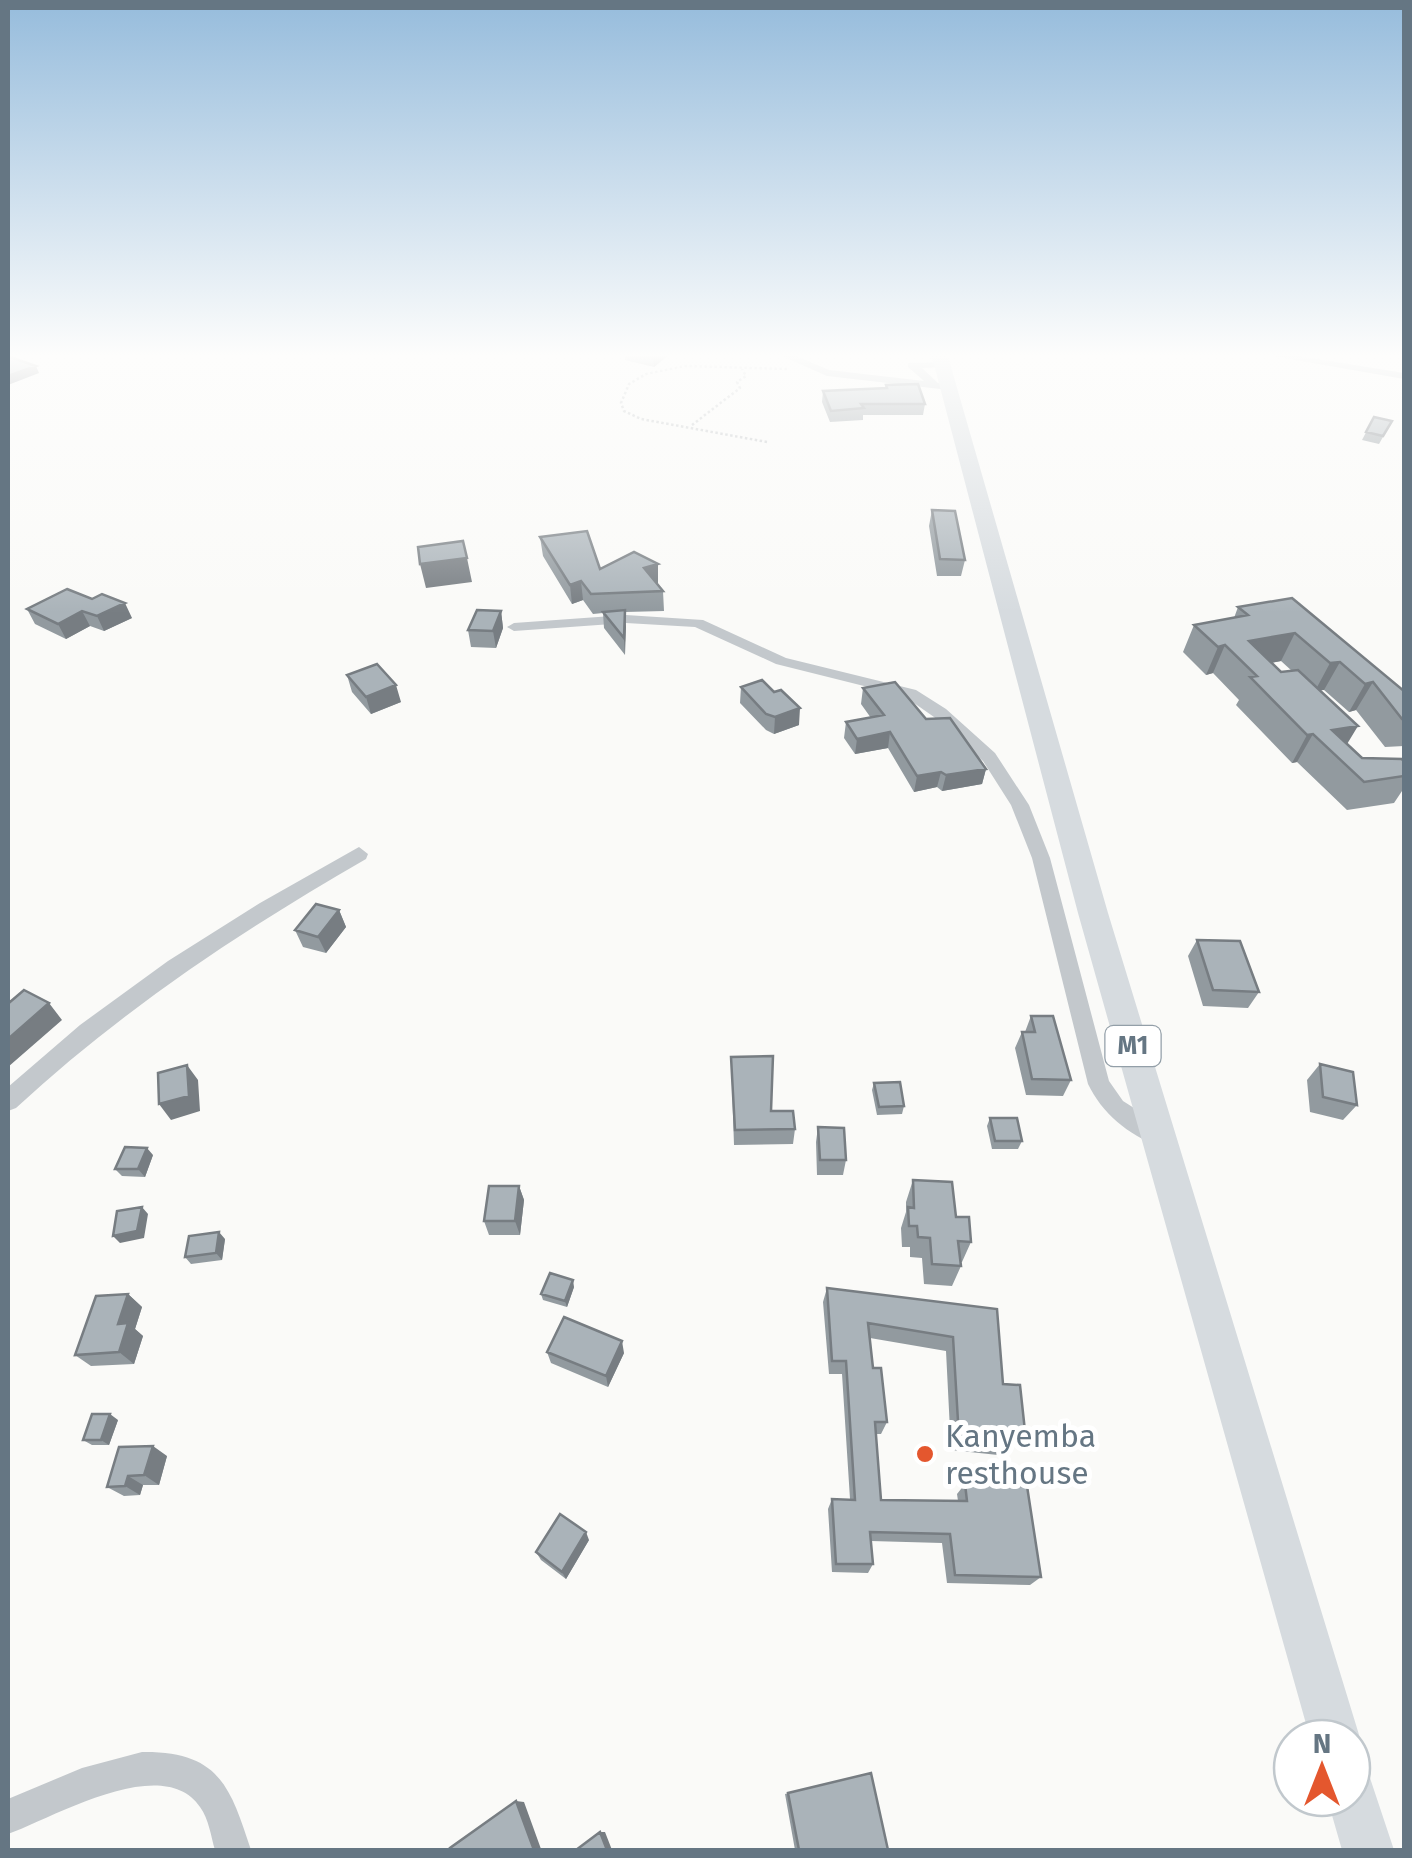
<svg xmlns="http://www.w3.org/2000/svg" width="1412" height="1858" font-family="'Fira Sans',sans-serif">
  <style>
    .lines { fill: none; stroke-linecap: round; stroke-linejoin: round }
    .path { stroke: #bbbfc2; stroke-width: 2.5; stroke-dasharray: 2.5 2.5; stroke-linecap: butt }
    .minor { fill: #c3c8cc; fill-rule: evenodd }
    .highway { fill: #d6dbdf; fill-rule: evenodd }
    .wall { fill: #929a9f; fill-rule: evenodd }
    .shaded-wall { fill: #777d82 }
    .building { fill: #aab3b9; stroke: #777d82; stroke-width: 2.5 }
    .poi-dot { fill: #e4572e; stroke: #fff; stroke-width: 4 }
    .labels { text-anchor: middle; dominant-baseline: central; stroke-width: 10; stroke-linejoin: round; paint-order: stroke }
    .shield { fill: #fff; stroke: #939fa8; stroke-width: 2.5 }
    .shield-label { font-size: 25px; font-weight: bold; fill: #657683 }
    .near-poi-label { font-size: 32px; fill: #657683; stroke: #fff; text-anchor: start }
  </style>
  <rect width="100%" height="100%" fill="#fafaf8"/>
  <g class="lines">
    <path class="path" d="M692,425L740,388L737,382L746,376L742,369
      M767,442L641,419L624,411L621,403L629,384L646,374L685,366L787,369"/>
    <path class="minor" d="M775,353H789L829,370L924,381L908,367V363L942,362L947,365L946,367L922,368L938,383L954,387L949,390L827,376Z
      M1255,353H1280L1404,373V379Z
      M626,615L703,620L786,658L916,690L946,709L995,753L1029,805L1050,858L1109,1081L1123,1101L1167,1129L1171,1136L1167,1143L1159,1146C1128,1135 1102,1113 1088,1084L1032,858L1011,805L983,761L934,717L904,696L776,664L695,627L626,623L514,631L507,627L514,623Z
      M359,847L368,854L366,859C241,931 122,1010 16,1108L8,1111V1087L80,1025L168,961L260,903Z
      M142,1752C219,1751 230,1786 251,1850H215C211,1837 209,1819 200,1807C163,1752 53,1818 8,1834V1799L82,1768Z"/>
    <path class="highway" d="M931,353H947L1108,913L1360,1738L1352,1756V1738H1310L1078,913Z
      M1352,1770L1370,1778L1394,1850H1342L1327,1798H1352Z"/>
  </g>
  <path class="wall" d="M625,353H671L654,367L625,360Z
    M886,385L925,404L923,415H863V420L830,422L822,402L823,391L885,388Z
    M1374,417L1392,421L1379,444L1362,440Z
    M932,510L965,560L961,576H937L929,526Z
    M540,537L600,569L658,584L663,591L664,611L625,612V655L604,628L603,613L593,614L583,600L572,604L543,556Z
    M1292,598L1404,691V746L1385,747L1356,710L1349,712L1324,690H1320L1347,744L1362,758L1404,762V788L1394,803L1347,810L1297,762L1292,763L1236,705L1239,700L1213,673L1206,675L1183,652L1194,625L1234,618L1238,607ZM1281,661L1292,671L1281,672L1271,663Z
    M92,599L132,618L104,631L90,626L66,639L35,624L27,609Z
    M501,611L503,628L496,648L471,647L468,630Z
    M347,675L401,702L371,714L352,692Z
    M741,687L799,725L774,734L766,730L740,703Z
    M863,688L926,719L986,769L982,784L942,791L937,787L914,792L888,748L855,754L844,738L846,722L871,718L861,704Z
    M339,910L346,927L326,953L303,947L295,930Z
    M1197,940L1259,992L1248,1008L1203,1006L1188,956Z
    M1031,1016L1071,1080L1063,1096L1026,1095L1015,1048L1022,1032H1025Z
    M731,1057L771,1111L795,1129L793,1144L734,1145Z
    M1320,1064L1357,1105L1343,1120L1310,1112L1307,1080Z
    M874,1083L904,1106L902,1114L877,1115L872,1090Z
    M990,1118L1022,1141L1018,1149H992L987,1126Z
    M818,1127L846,1160L843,1175H817L816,1142Z
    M153,1155L145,1177L122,1176L115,1169Z
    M913,1180L971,1242L962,1262H960L961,1266L952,1286L924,1284L922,1258L910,1257V1247H902L901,1228L906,1212V1202Z
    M519,1186L524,1200L520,1235H489L484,1221Z
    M225,1239L222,1260L191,1264L185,1257Z
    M574,1287L567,1307L543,1300L541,1294Z
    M827,1288L997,1309L1003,1384L1025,1431L1015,1443L1006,1442L998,1455L951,1450L946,1351L870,1338L873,1368L887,1422L881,1434H876L881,1500L958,1501L957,1494L965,1484L1041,1577L1030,1585L947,1583L942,1543L871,1541L873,1564L868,1573L832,1572L828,1509L832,1499H850L842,1374H829L823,1302Z
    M128,1294L142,1307L135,1329L143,1336L134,1364L91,1366L75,1355Z
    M547,1352L624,1353L608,1387L551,1363Z
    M118,1420L109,1445H92L83,1440Z
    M167,1456L159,1485H143L140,1495L124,1496L107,1487Z
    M589,1540L566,1579L541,1560L536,1552Z
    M871,1773L888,1850H795L785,1794Z"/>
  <path class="shaded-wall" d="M653,353H671L654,367Z
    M36,366L39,373L8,385V376Z
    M467,558L472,582L426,588L420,564Z
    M658,564V584L645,588L644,568Z
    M581,581L583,600L572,604L570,585Z
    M125,603L132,618L104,631L97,616Z
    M625,610L626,627L625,655L624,638Z
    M82,611L90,626L66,639L58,624Z
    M501,611L503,628L496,648L493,631Z
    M1295,633L1281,661L1247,667L1249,641Z
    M1225,645L1213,673L1206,675L1218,647Z
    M1340,662L1324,690L1315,691L1330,663Z
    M1373,682L1356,710L1349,712L1365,684Z
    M396,685L401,702L371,714L366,697Z
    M800,708L799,725L774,734L775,717Z
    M1358,726L1341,754L1332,730Z
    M890,732L888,748L855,754L857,739Z
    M1313,734L1297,762L1292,763L1307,735Z
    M986,769L982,784L942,791L946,775Z
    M941,772L937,787L914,792L917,776Z
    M339,910L346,927L326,953L318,937Z
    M49,1003L62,1020L8,1067V1039Z
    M187,1065L198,1080L200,1111L171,1120L159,1104Z
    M147,1148L153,1155L145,1177L138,1169Z
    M519,1186L524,1200L520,1235L515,1221Z
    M142,1207L148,1214L144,1238L120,1243L113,1236Z
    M219,1232L225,1239L222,1260L216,1253Z
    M573,1280L574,1287L567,1307L565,1301Z
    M128,1294L142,1307L135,1329L143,1336L134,1364L119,1352L118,1324Z
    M622,1341L624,1353L608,1387L606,1376Z
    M110,1414L118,1420L109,1445L101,1440Z
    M153,1446L167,1456L159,1485L144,1475Z
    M128,1476L143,1485L140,1495L125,1486Z
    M586,1532L589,1540L566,1579L562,1572Z
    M516,1801L524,1802L541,1849L548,1848V1850H534Z
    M600,1832H605L612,1850H607Z"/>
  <path class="building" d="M8,357H10L36,366L8,376Z
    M918,384L925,404H861L864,408L831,411L823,391L887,388L886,385Z
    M1374,417L1392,421L1383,436L1366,432Z
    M932,510L955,511L965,560L940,559Z
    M587,531L600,569L634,552L658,564L644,568L663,591L591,594L581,581L570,585L540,537Z
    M463,541L467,558L420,564L418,547Z
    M67,589L92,599L102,594L125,603L97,616L82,611L58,624L27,609Z
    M1292,598L1404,691V719H1402L1373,682L1365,684L1340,662L1330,663L1295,633L1249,641L1281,672L1298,670L1358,726L1332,730L1362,758L1402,759L1404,762V776L1364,782L1313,734L1307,735L1250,677L1257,676L1225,645L1218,647L1194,625L1248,615L1238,607Z
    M477,610L501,611L493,631L468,630Z
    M625,610L624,638L603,612Z
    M377,664L396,685L366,697L347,675Z
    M762,680L774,692L781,690L800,708L775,717L766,714L741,687Z
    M895,682L926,719L950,718L986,769L946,775L941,772L917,776L890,732L857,739L846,722L884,715L863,688Z
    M316,904L339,910L318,937L295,930Z
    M1197,940L1240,941L1259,992L1213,990Z
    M24,990L49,1003L8,1039V1000L10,1002Z
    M1031,1016H1053L1071,1080L1032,1079L1022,1032H1035Z
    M773,1056L771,1111H793L795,1129L735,1130L731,1057Z
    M1320,1064L1353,1072L1357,1105L1323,1097Z
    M187,1065L189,1096L159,1104L158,1073Z
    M900,1082L904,1106L879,1107L874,1083Z
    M990,1118H1017L1022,1141H995Z
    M818,1127L844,1128L846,1160H820Z
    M125,1147L147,1148L138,1169H115Z
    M913,1180L952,1182L956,1217H969L971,1242L958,1241L961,1266L932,1264L930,1238L918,1237L917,1226H909L908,1207L914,1208Z
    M489,1186H519L515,1221H484Z
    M142,1207L137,1231L113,1236L117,1211Z
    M219,1232L216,1253L185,1257L189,1236Z
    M550,1273L573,1280L565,1301L541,1294Z
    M827,1288L997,1309L1003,1384L1020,1385L1025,1431L1006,1429L1007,1443L959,1438L953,1337L868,1323L873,1368H881L887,1422H875L881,1500L967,1501L965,1484L1027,1486L1041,1577L955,1575L950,1534L870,1532L873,1564H836L832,1499L855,1500L846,1361H832Z
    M128,1294L118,1324L128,1323L119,1352L75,1355L96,1296Z
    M564,1317L622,1341L606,1376L547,1352Z
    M92,1414H110L101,1440H83Z
    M153,1446L144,1475L128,1476L125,1486L107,1487L119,1447Z
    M560,1514L586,1532L562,1572L536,1552Z
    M871,1773L888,1850H799L788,1793Z
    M516,1801L534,1850H451L450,1848Z
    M600,1832L607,1850H576Z"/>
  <linearGradient id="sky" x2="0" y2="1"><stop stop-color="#96bcdc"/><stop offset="0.58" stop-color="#fdfdfc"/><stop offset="1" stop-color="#fdfdfc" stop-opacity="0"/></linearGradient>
  <rect width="1412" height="613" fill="url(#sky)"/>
  <circle class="poi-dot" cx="925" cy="1454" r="10"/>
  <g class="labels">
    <rect class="shield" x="1105.5" y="1026" width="55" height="40" rx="8"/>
    <g class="shield-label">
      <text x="1133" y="1046">M1</text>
    </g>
    <g class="near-poi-label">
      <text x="945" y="1436">Kanyemba<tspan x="945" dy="37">resthouse</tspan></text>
    </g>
  </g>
  <rect width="1412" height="1858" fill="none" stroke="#657683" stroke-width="20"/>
  <g transform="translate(1322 1768)"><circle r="48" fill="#ffffff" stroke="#c1c8cd" stroke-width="2.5"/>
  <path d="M0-8L18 38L0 25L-18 38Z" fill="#e4572e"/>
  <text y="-15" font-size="28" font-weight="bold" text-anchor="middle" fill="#657683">N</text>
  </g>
</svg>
